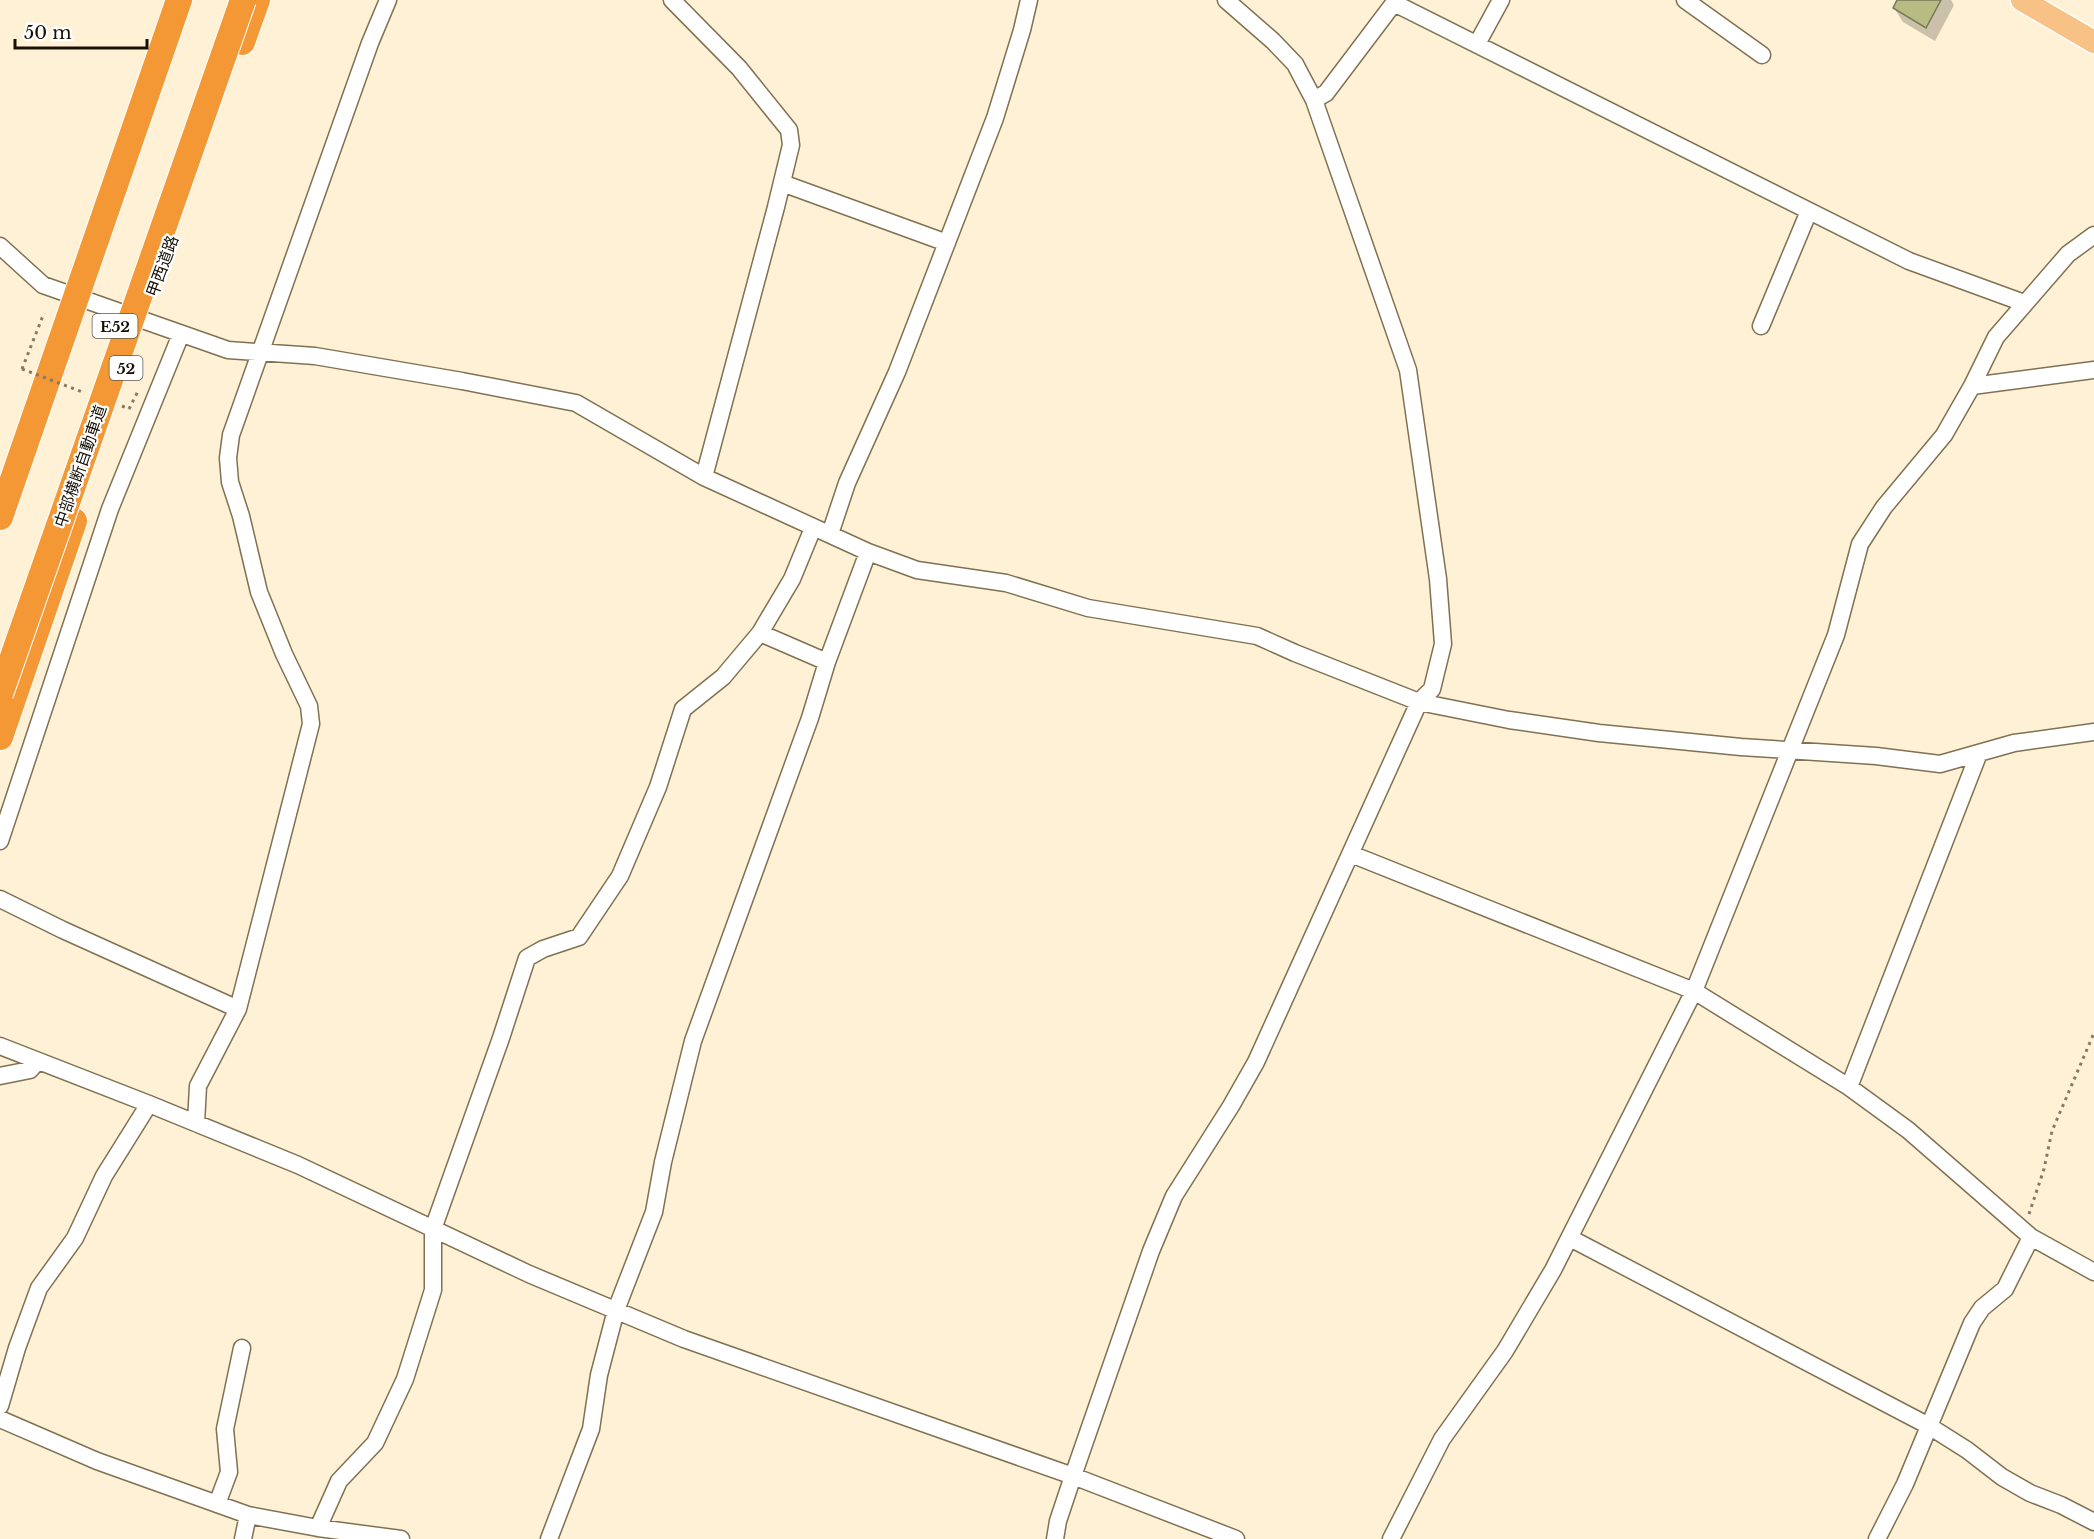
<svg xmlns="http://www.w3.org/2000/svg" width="2094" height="1539" font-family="'Libre Baskerville','Noto Sans JP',serif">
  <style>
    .shadow { fill: #0003 }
    .building { fill: #b8bb82; stroke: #777957; stroke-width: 1.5 }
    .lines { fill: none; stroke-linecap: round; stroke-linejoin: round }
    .minor-casing { stroke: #7f7151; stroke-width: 19 }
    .major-casing { stroke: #fff; stroke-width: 25 }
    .highway-casing { stroke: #fff; stroke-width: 28 }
    .path { stroke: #837a67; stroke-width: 3; stroke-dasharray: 3 4.5; stroke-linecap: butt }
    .minor { stroke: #fff; stroke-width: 16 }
    .major { stroke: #f8c185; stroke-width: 22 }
    .highway { stroke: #f39834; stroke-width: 26 }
    .highway-bridge-casing { stroke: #fff; stroke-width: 28; stroke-linecap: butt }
    .path-bridge { stroke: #837a67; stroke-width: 3; stroke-dasharray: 3 4.5; stroke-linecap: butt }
    .highway-bridge { stroke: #f39834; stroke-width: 26 }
    .labels { text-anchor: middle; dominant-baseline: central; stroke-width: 4.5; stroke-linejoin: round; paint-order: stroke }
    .shield { fill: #fff; stroke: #5c5850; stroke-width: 1.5 }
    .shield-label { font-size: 15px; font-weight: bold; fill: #161005 }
    .street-label { font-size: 16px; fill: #161005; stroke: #fff }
  </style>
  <rect width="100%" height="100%" fill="#fef1d5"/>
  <path class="shadow" d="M1899,0H1951L1954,5L1935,41L1903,22L1894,8Z"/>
  <path class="building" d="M1897,0H1941L1926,28L1893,8Z"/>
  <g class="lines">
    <g class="minor-casing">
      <path id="minor" d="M672,0L739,68L789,130L791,145L776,207L704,477
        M1685,0L1762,55
        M1477,44L1501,0
        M1314,100L1326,93L1394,3L1909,261L2024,303
        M782,183L947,243
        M0,246L43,285L228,350L315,356L462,381L576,403L704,477L868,552L917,570L1006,583L1088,608L1257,636L1295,653L1419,702L1509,720L1599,733L1741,747L1876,756L1940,764L2014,743L2094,732
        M1761,326L1809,211
        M1972,386L2094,370
        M830,534L847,483L897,372L995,118L1022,30L1029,0
        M760,633L827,662
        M0,841L110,509L181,334
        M1351,854L1694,991L1849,1087L1908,1130L2031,1237L2094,1272
        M0,899L63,930L238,1009
        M0,1046L149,1104L298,1165L529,1274L684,1339L1073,1476L1236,1539
        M0,1076L30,1070L38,1061
        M1849,1087L1979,753
        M196,1123L198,1086L238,1009L311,724L309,706L284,654L259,592L241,516L230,482L228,458L231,435L370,43L388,0
        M1570,1238L1929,1426L1967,1450L2002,1477L2030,1493L2061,1505L2094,1522
        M0,1406L17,1348L39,1288L75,1238L104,1176L149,1104
        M0,1419L97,1461L248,1515L318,1528L401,1539
        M217,1504L229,1472L225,1429L242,1348
        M318,1528L339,1481L375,1443L405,1379L433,1290V1229L501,1038L527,958L543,949L579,937L620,876L658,787L683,709L723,677L760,633L792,579L813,528
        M243,1539L248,1515
        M549,1539L591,1429L599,1375L616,1310L654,1212L663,1162L693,1041L810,718L827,662L868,552
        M1055,1539L1058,1521L1073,1476L1151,1251L1174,1196L1231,1106L1256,1062L1419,702L1432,689L1443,644L1438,579L1408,370L1314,100L1295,64L1273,41L1226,0
        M1391,1539L1442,1439L1505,1351L1553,1270L1694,991L1836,635L1860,544L1884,507L1944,435L1972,386L1996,337L2068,254L2094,235
        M1877,1539L1905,1484L1972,1323L1982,1308L2005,1289L2031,1237"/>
    </g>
    <g class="major-casing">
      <path id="major" d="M2022,0L2094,42"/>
    </g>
    <g class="highway-casing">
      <path id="highway" d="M242,42L257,0
        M0,517L179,0
        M0,737L74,521"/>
    </g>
    <path class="path" d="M22,369L44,313
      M129,409L138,391
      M2029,1214L2044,1169L2052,1131L2094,1033"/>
    <use href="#minor" class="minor"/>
    <use href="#major" class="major"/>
    <use href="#highway" class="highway"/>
    <g class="highway-bridge-casing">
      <path id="highway-bridge" d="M0,694L243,0"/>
    </g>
    <path class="path-bridge" d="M22,369L85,393
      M122,406L129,409"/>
    <use href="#highway-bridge" class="highway-bridge"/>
  </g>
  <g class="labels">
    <g class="shield">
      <rect x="92.5" y="314" width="45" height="24" rx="4.5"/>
      <rect x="109.5" y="356" width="33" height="24" rx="4.5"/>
    </g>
    <g class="shield-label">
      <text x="115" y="326">E52</text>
      <text x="126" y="368">52</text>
    </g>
    <g class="street-label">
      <text transform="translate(162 266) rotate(-70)">甲西道路</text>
      <text transform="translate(80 466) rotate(-71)">中部横断自動車道</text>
    </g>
  </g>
  <path d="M15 39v9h132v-9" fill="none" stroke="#161005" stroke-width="3"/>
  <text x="24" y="39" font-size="18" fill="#161005" stroke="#ffffff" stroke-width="4.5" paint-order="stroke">50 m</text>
</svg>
